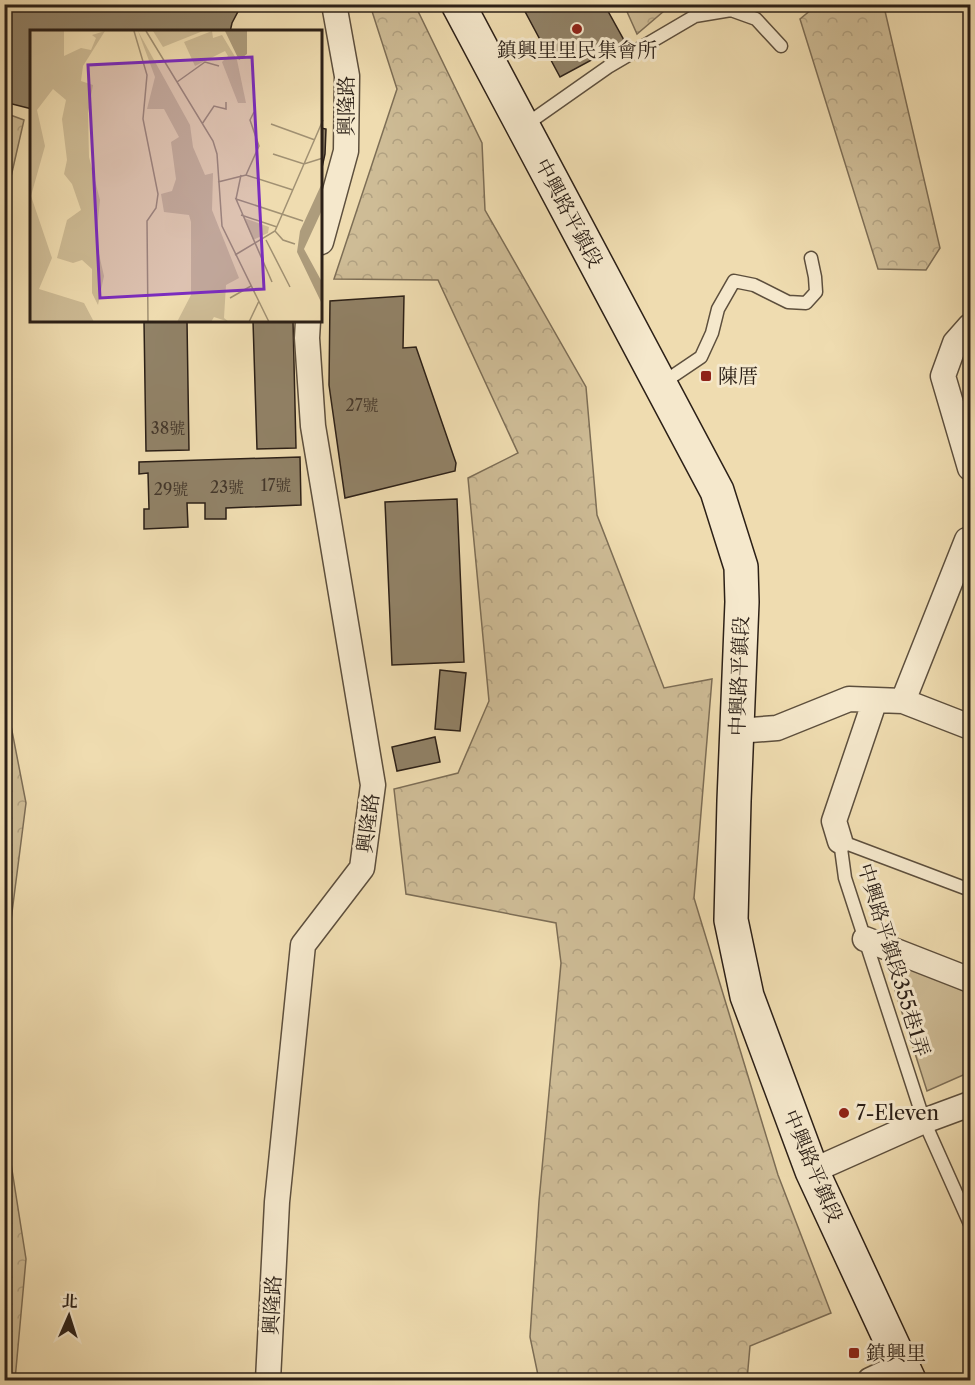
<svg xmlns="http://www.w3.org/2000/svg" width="975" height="1385" font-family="'Libre Caslon Text','Noto Serif TC',serif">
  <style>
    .forest { fill: url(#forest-crowns); stroke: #7d6e56; stroke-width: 1.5 }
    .green { fill: #cebc96; stroke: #7d6e56; stroke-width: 1.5 }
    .building { fill: #918267; stroke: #2c2017; stroke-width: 1.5 }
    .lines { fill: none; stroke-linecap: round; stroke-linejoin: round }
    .lane-casing { stroke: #5d4f3d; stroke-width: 15 }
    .street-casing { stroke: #5d4f3d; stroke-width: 27 }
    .secondary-casing { stroke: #2c2017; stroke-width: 36 }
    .lane { stroke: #f5e8cc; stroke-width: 12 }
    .street { stroke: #f5e8cc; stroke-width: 24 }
    .secondary { stroke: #f5e8cc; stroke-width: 33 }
    .poi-dot { fill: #8f2418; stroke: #f5e8cc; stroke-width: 2 }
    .labels { text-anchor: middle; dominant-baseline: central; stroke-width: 6; stroke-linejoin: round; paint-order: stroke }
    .number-label { font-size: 16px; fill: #45382b }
    .poi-label { font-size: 20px; fill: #2c2017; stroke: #f5e8cc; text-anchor: start }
    .street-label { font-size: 20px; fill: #2c2017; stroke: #f5e8cc }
    .inset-road { fill: none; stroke: #a19173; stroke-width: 1.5 }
    .view { fill: #7b2cbf; fill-opacity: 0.15; stroke: #7b2cbf; stroke-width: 3 }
    .inset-edge { fill: none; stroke: #2c2017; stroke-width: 3 }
  </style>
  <defs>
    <pattern id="forest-crowns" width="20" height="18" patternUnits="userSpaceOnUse" patternTransform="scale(1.5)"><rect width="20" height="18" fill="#cebc96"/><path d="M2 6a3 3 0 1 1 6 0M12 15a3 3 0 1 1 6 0" fill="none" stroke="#b1a181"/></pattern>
  </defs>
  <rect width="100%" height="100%" fill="#efdcb0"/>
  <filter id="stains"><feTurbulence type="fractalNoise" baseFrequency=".00333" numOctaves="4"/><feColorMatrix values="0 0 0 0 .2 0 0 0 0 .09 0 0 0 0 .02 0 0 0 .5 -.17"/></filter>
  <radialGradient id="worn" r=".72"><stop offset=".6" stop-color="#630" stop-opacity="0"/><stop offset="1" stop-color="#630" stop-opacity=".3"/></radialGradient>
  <path class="forest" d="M370,5H415L482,143L485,210L586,387L597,515L664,688L712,679L694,898L778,1175L831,1313L750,1346L747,1380H539L530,1337L539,1201L561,963L556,923L406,894L394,789L458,773L489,701L468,478L518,453L438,280L334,279L397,89Z
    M624,5H671L637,34Z
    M817,5H882L885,11L940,248L926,270L878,269L800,19Z
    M5,113L24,120L5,203L4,113Z
    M5,695L26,803L5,967L4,695Z
    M4,1119L26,1259L15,1380H4Z"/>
  <path class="green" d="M883,953L970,994V1072L927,1091Z"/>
  <path class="building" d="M4,4H242L232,23L230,32H32V109L4,102Z
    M521,4H604L625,42L560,77Z
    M321,128L326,129L325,154L321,172Z
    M404,296L403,348L416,347L456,463L455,471L345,498L329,385L330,301Z
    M144,321H187L189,450L146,451Z
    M253,321H293L296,448L257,449Z
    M300,457L301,505L226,508V519H205V503H187L188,527L144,529V509H149L148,473L139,474V462Z
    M457,499L464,662L392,665L385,502Z
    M440,670L466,673L460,731L435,729Z
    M435,737L440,762L397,771L392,747Z"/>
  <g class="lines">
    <g class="lane-casing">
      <path id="lane" d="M524,126L608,67L695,16L731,10L756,19L781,46
        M661,384L701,357L712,333L718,309L734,281L754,285L788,302L806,303L816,292L815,277L811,258
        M970,890L840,841L845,878L924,1121L970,1224"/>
    </g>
    <g class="street-casing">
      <path id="street" d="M321,242L346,151L347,76L334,4
        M970,326L955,343L943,376L970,468
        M903,701L967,540L970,539
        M737,731L777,728L849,699L903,701L970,727
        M840,841L834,821L875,700
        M865,939L970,980
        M812,1171L924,1121L970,1104
        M268,1380L277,1202L303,945L362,868L373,785L313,426L307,338L308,321
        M870,1380L902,1365"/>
    </g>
    <g class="secondary-casing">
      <path id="secondary" d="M458,4L717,491L741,567L742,602L734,801L731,920L747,996L812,1171L909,1380"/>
    </g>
    <use href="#lane" class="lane"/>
    <use href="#street" class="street"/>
    <use href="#secondary" class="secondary"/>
  </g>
  <g class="poi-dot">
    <circle cx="577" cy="29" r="6"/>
    <rect x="700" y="370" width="12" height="12" rx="3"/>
    <circle cx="844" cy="1113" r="6"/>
    <rect x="848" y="1347" width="12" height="12" rx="3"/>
  </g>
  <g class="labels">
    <g class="number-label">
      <text x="362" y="405">27號</text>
      <text x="168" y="428">38號</text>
      <text x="276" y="485">17號</text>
      <text x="227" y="487">23號</text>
      <text x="171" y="489">29號</text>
    </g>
    <g class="poi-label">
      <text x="577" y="50" text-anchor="middle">鎮興里里民集會所</text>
      <text x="718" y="376">陳厝</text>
      <text x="856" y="1113">7-Eleven</text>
      <text x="866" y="1353">鎮興里</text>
    </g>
    <g class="street-label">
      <text transform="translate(346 106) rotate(-90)">興隆路</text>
      <text transform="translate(569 213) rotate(62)">中興路平鎮段</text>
      <text transform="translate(739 676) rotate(-88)">中興路平鎮段</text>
      <text transform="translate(368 823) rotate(-83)">興隆路</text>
      <text transform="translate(894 960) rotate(73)">中興路平鎮段355巷1弄</text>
      <text transform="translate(813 1166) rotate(67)">中興路平鎮段</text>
      <text transform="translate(272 1305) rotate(-87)">興隆路</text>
    </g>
  </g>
  <g transform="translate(30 30)">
    <rect width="292" height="292" fill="#efdcb0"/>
    <path d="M0,1H34V26L51,18L61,20L66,8L62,5L75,1L53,36L51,51L63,55L58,83L59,127L70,170L66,211L74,246L68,275L62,263V239L52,230L43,233L27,228L37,190L51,180L42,154L34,144L37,130L32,89L36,70L23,59L7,80L15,116L1,166L22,228L9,259L54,273L64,292H0ZM108,1L160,95L163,117L175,145L183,143L182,180L209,248L196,255L194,288L199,292L184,287L181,292H147L161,265V192L159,185L134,182L131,164L142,161L146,149L141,112L149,107L134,79H117L125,47ZM182,1L183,8L192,5L207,30L216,73H208L192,32L198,26L195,21L165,36L154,12Z" fill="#cebc96"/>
    <path d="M123,1H173L133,17ZM214,188L239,197L238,203L223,210Z" fill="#cebc96"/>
    <path d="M195,1H217V24L209,30ZM292,153V180L274,219L292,252V274L267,222L270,201Z" fill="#ad9c7c"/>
    <path class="inset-road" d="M104,1L117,45L113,89L128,164L126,178L117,191L118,292M116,1L183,111L187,124L192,196L239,292M147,52L175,32L189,36M172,94L184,76L196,79V72M241,94L285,110M243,124L274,134L293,128M216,145L229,116L220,90L224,82M188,152L216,145L263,160M206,169L211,145M211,185L247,197M245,201L253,210L265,214M236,210L260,257M205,225L245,201L293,90M242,252L206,169L273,191M200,268L221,256M219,292L229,271"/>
    <path class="view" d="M222,27L234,259L70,268L58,35Z"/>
    <rect width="292" height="292" class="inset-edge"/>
  </g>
  <rect width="975" height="1385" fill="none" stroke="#efdcb0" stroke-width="24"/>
  <rect x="6" y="6" width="963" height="1373" fill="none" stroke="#2c2017" stroke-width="3"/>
  <rect x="12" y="12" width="951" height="1361" fill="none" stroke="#2c2017" stroke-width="1.5"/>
  <g transform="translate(69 1316) rotate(3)" stroke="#f5e8cc" stroke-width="4.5" paint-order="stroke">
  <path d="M0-4.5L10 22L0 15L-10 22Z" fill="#2c2017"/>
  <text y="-9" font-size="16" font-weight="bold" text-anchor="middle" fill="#2c2017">北</text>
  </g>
  <rect width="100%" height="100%" filter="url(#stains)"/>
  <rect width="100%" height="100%" fill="url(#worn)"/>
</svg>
